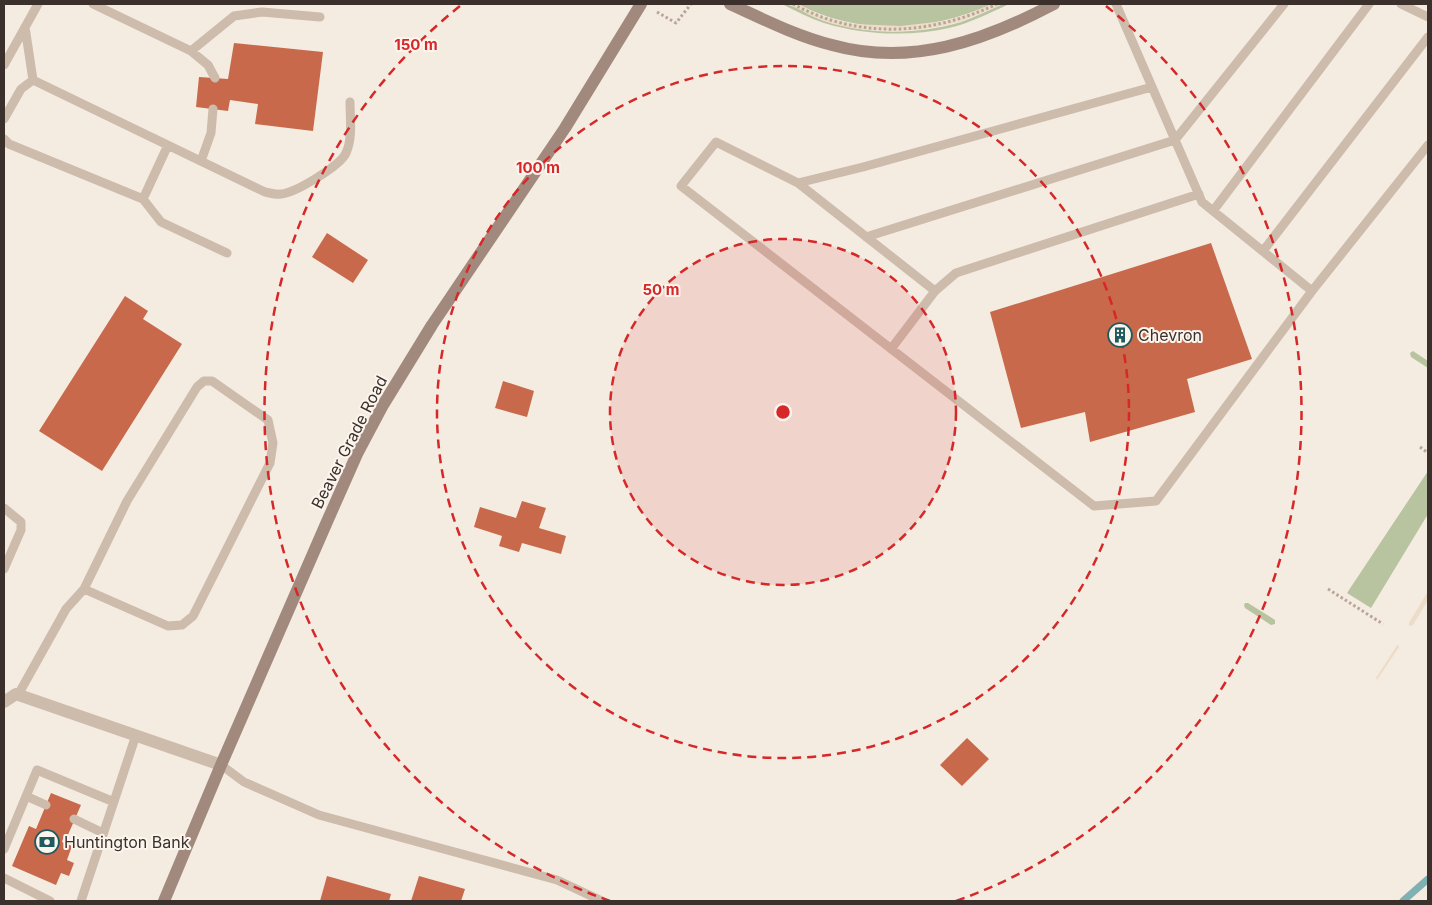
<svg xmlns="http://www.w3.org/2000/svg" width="1432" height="905" font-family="Inter,sans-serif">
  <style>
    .green { fill: #b8c4a0 }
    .plaza { fill: #ecdcc8 }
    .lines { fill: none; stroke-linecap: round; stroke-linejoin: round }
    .stream { stroke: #7fb0b2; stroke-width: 7 }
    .building { fill: #c8694b }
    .path { stroke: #b9a596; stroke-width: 3; stroke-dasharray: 2.5 2.5; stroke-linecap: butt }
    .lane { stroke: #cdbbac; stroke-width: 9 }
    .street { stroke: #cdbbac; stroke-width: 12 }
    .secondary { stroke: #a18a7d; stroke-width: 12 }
    .ring { fill: none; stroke: #d62828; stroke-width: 2.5; stroke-dasharray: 9 6 }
    .labels { text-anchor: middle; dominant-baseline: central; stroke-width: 4; stroke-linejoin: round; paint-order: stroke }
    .poi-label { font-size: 16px; fill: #3b302b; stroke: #fbf5ee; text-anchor: start }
    .street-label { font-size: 16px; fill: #3b302b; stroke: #fbf5ee }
    .centre { fill: #d62828; stroke: #fbf5ee; stroke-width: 2.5 }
    .ring-label { font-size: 15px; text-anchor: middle; font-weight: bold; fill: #d62828; stroke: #fbf5ee; stroke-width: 4; stroke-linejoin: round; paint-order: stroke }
  </style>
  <rect width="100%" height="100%" fill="#f4ebe1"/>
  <path class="green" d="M782,4C795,4 805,14 817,18C823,21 829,22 835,24C875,35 921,34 961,22C975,17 989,10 1003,4H1009C990,13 970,23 949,28C909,37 863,35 824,23C809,18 796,11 782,4Z
    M798,4H992C931,32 858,36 798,4Z
    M1413,351L1428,361V368L1411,357L1410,353Z
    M1428,471V514L1371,608L1347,593Z
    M1245,603H1248L1275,620V624L1271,625L1245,608L1244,605Z"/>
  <path class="plaza" d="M789,4H798L824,17L853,24L900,26L945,21L971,13L992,4H1003L962,21L947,25L919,30L893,31L858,29L833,24L816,18Z
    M1428,591V600L1413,625L1409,626V623Z
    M1398,644L1399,647L1377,680L1376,678Z"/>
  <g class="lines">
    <path class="stream" d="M1403,901L1428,879"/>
  </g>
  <path class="building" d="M234,43L323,52L313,131L255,124L258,104L230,100L228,111L196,107L199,77L228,79Z
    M327,233L368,260L353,283L312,257Z
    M1211,243L1252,359L1187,379L1195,412L1090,442L1085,412L1021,428L990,312Z
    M125,296L148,311L143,319L182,344L102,471L39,431Z
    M503,381L534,391L527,417L495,408Z
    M522,501L546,508L539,528L566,536L561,554L522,543L519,552L499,546L502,536L474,527L480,507L516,518Z
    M967,738L989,759L962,786L940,765Z
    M51,793L81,805L67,837L64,836L62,842L72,846L67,860L74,863L69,876L61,873L56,885L12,866L29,826L36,829Z
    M327,876L391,894L389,901H320Z
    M419,876L465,889L461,901H411Z"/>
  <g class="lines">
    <path class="path" d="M793,4C859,40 931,35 997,4
      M657,12L676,23L691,4
      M1420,447L1428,453
      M1328,589L1383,624"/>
    <path class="lane" d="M93,4L191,51L208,65L215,78
      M1116,4L1202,202L1312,291L1156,501L1094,506L681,186L716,142L798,183L863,167L1152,87
      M1401,4L1428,17
      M25,27L33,80L265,192C270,193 276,195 281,194C295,193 340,166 346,153C353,138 350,117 350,102
      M191,51L234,16L262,12L320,17
      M4,65L38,4
      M4,119L21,89L33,80
      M4,139L9,144L143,199L161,222L227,253
      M201,161L211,133L213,109
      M798,183L935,291
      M143,199L168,145
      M1213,211L1369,4
      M866,237L1175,140L1284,4
      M1263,251L1428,37
      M1312,291L1428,145
      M891,349L935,291L956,273L1199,194
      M4,508L21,522V530L4,569
      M18,695L66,609L84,589L127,501L197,387L204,381H212L268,420L273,443L270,463L193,616L182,625L168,626L84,589
      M221,765L244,782L319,815L557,880L602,901
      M26,796L46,805
      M74,819L103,833
      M4,849L37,770L114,802
      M4,878L50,901
      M81,901L136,735"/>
    <path class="street" d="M4,702L16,694L221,765"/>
    <path class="secondary" d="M730,4C763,19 796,36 832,45C911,67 984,41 1054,4
      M164,901L221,765L326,524L357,454L383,405L432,325L565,128L641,4"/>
  </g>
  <circle cx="783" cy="412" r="173" fill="#d62828" fill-opacity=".12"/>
  <g class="ring">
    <circle cx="783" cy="412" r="173"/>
    <circle cx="783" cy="412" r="346"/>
    <path d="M610 901A519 519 0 0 1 460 6M1106 6A519 519 0 0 1 956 901"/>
  </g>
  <defs>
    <g id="building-ring" transform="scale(1.25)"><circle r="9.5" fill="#fbf5ee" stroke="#1f5a5e" stroke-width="1.5"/><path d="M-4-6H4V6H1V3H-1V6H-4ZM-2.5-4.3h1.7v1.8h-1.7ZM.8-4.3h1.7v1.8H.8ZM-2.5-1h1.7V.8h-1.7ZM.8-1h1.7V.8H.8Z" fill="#1f5a5e"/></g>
    <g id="bank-ring" transform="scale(1.25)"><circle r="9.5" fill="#fbf5ee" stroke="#1f5a5e" stroke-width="1.5"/><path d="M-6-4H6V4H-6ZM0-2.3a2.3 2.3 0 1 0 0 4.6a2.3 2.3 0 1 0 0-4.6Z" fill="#1f5a5e"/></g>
  </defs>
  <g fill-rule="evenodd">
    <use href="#building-ring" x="1120" y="335"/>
    <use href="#bank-ring" x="47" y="842"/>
  </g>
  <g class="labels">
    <g class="poi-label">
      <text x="1138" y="335">Chevron</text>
      <text x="64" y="842">Huntington Bank</text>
    </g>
    <g class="street-label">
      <text transform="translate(349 442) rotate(-63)">Beaver Grade Road</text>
    </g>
  </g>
  <circle cx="783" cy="412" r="8" class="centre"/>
  <g class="ring-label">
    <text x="416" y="50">150 m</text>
    <text x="538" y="173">100 m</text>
    <text x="661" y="295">50 m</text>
  </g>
  <rect width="1432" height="905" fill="none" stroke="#3b302b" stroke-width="10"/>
</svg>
